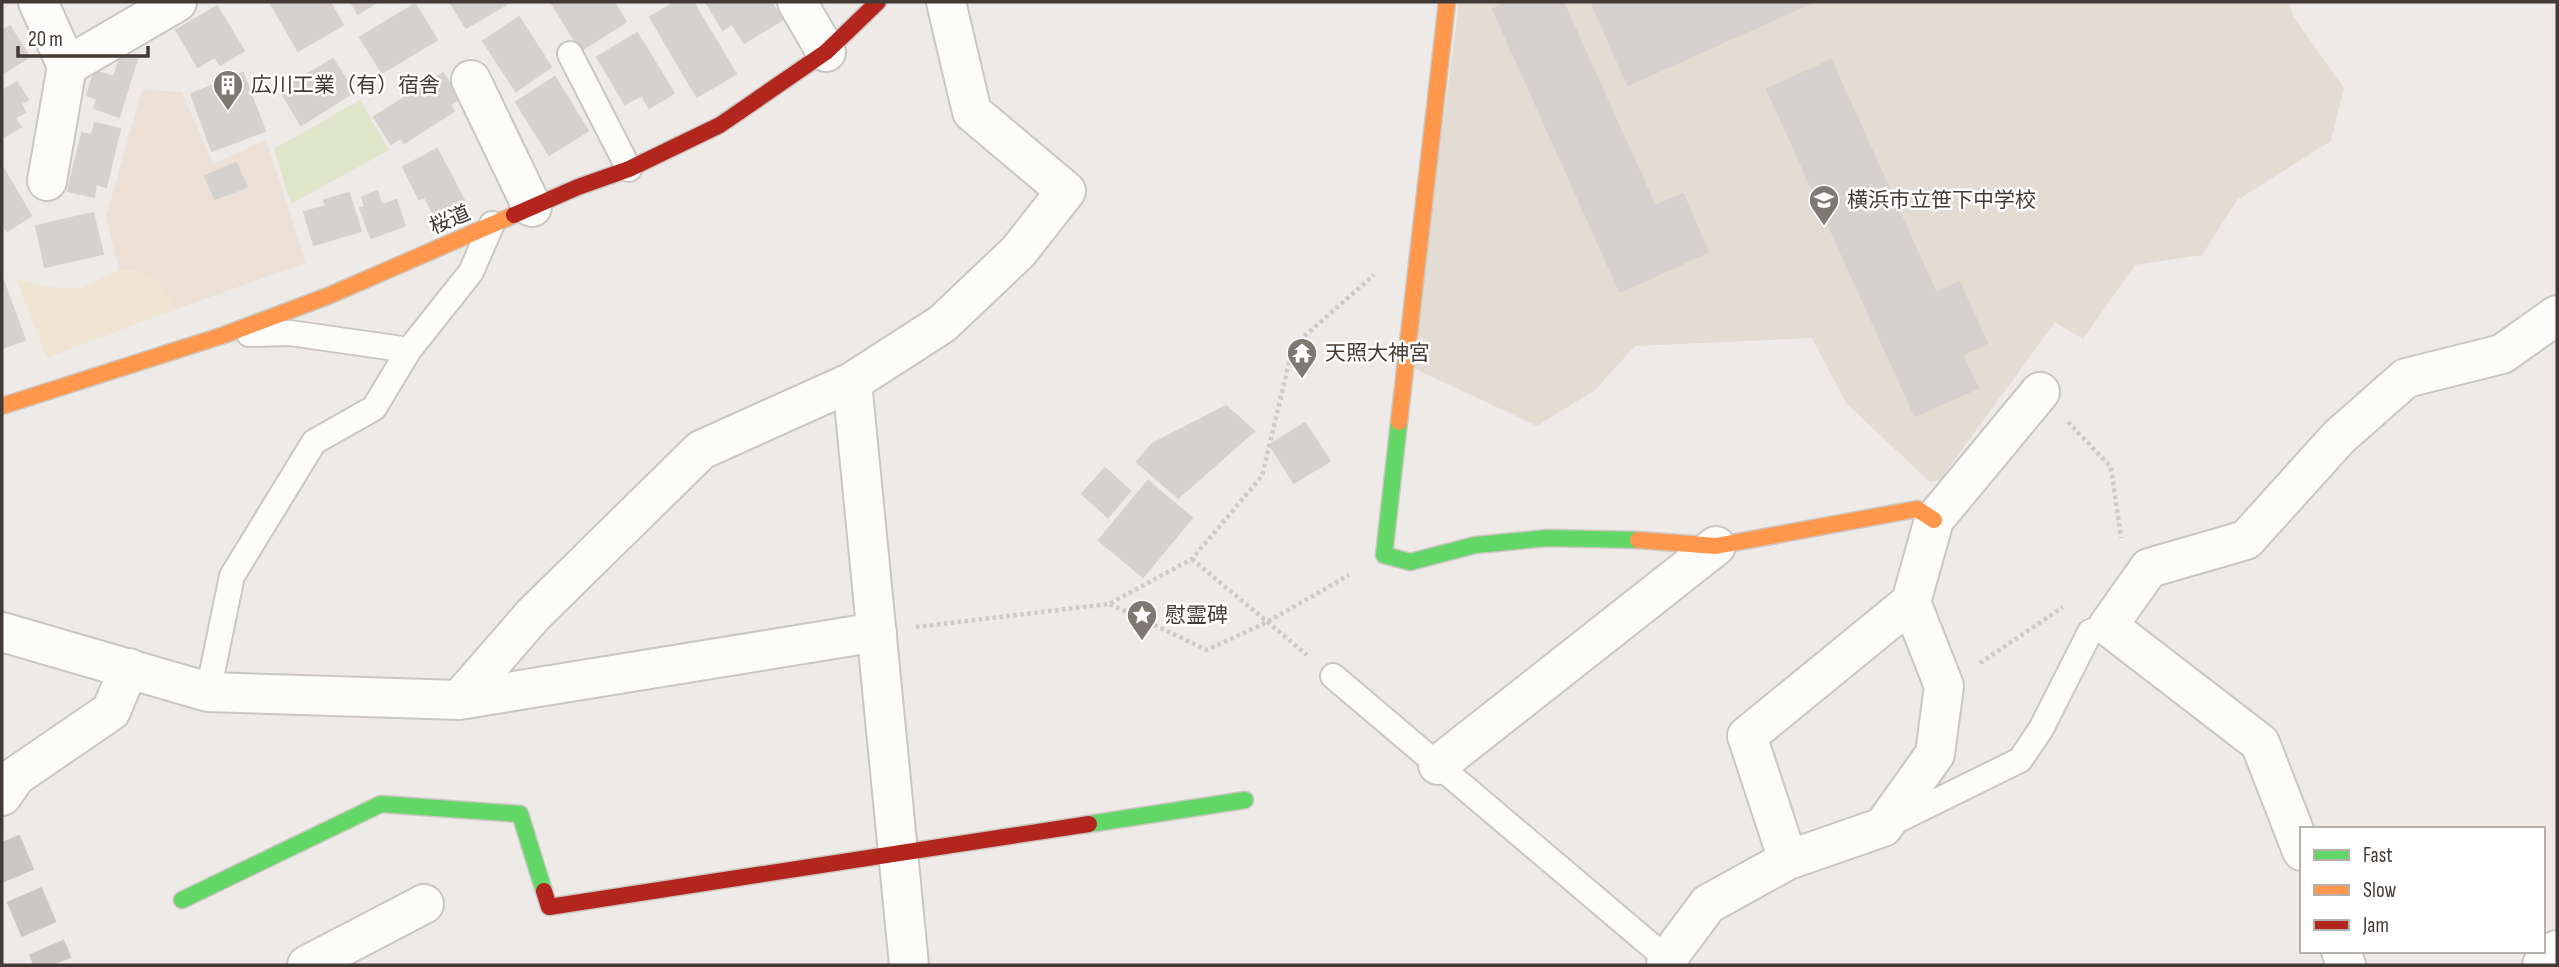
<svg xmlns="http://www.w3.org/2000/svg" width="2559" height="967" font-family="'Sofia Sans Condensed','Noto Sans JP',sans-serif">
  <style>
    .commercial { fill: #ece0d7 }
    .education { fill: #e3dcd3 }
    .green { fill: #dfe6c9 }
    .sand { fill: #f0e4d3 }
    .building { fill: #d5d1ce; stroke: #d5d1cd; stroke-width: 2 }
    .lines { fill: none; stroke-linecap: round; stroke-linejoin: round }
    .primary-tunnel { stroke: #cbc7c3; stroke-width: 38; stroke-dasharray: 38 19; stroke-linecap: butt }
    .lane-casing { stroke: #cac6c3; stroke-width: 28 }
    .street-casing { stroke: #cac6c3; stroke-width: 42 }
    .fast-casing { stroke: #cdc7c1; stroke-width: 19 }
    .slow-casing { stroke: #cdc7c1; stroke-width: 19 }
    .jam-casing { stroke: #cdc7c1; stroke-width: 19 }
    .path { stroke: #ccc9c6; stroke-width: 4.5; stroke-dasharray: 3.5 3.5; stroke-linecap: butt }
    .lane { stroke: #fcfcfb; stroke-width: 24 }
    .street { stroke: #fcfcfb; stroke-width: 38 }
    .fast { stroke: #63d668; stroke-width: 16 }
    .slow { stroke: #ff974d; stroke-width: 16 }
    .jam { stroke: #b3261e; stroke-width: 16 }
    .labels { text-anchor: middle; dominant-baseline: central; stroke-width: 5; stroke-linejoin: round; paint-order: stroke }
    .poi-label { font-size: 21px; fill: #423a35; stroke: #fff; text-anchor: start }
    .street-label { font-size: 21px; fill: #423a35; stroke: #fff }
  </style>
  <rect width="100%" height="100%" fill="#edeae7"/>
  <path class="commercial" d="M142,90L182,92L213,164L266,140L306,263L176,309L161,286L152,277L141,271L119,270L106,217Z"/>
  <path class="education" d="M1459,2H2289L2293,16L2344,88L2331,141L2237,200L2202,255L2135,265L2083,339L2055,322L1940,480L1930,482L1846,403L1812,338L1635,346L1595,390L1537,426L1411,367Z"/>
  <path class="green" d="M360,100L389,150L291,204L274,149Z"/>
  <path class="sand" d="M119,270C126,270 136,269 142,271C158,277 169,295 176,309L47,358L16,279L57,288H82Z"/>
  <path class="building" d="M270,2H330L343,25L298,51Z
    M351,2H377L358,14Z
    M450,2H510L466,28Z
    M551,2H614L626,22L581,50Z
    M676,2H693L736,74L697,97L650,17Z
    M706,2H771L782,20L744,43L732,24L723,30Z
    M1509,2H1563L1655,206L1683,194L1708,252L1620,292L1493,9Z
    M1591,2H1813L1628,85Z
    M415,4L437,40L382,73L360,37Z
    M217,6L244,51L220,65L215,57L198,67L176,30Z
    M519,17L551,67L516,91L483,41Z
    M10,26L29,57L2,74V31Z
    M637,33L674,93L649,108L642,95L625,104L597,57Z
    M121,54L137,59L119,117L94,108L97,99L87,95L95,71L114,77Z
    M333,59L354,92L301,125L280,90Z
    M1831,60L1936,293L1959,282L1987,343L1962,355L1978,388L1915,416L1767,89Z
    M243,73L265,131L212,151L191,94Z
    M443,73L460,98L450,105L454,111L404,143L401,138L391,144L374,117Z
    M555,77L588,131L549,155L516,102Z
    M17,82L28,100L21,103L25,112L15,118L21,127L2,138V91Z
    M95,123L120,129L106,187L96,184L94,197L68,191L82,133L92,135Z
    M437,149L464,200L434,215L425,197L419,199L403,167Z
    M236,163L247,187L215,199L205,176Z
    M2,166L31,216L7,231L2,223Z
    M377,191L382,205L396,200L405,226L371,238L360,208L365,207L362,197Z
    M349,193L361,231L314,245L304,212L326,206L324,200Z
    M93,213L103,254L45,267L36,226Z
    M2,277L25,340L2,348Z
    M1226,406L1254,431L1178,498L1137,462L1152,444Z
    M1305,423L1330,461L1294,483L1270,445Z
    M1105,468L1130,491L1108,517L1082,494Z
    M1148,481L1192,518L1143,577L1099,540Z"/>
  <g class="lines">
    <path class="primary-tunnel" d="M2,842L54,965"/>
    <g class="lane-casing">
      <path id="lane" d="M570,54L629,169
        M409,350L471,272L492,224
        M1333,676L1667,959
        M208,692L232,576L314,442L374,408L409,350L290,333L249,334
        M1890,824L2020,760L2041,729L2090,632L2108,626"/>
    </g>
    <g class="street-casing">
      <path id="street" d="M38,2L67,66L177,2
        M797,2L826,52
        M471,80L532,207
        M47,181L67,66
        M852,382L909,965
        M2,632L208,692L459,700L877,632
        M459,700L533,615L701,450L852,382L942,324L1018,252L1066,191L972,112L946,2
        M1438,765L1716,546
        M2,796L16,776L111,711L129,668
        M2302,851L2260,743L2108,626L2149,568L2246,540L2339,437L2406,378L2502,354L2557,315
        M1788,860L1747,736L1911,602
        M2341,951L2346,965
        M307,965L424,904
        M1666,965L1667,959L1708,904L1788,860L1883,827L1935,754L1944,686L1911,602L1934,520L2040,392
        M2542,965L2557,950"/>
    </g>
    <g class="fast-casing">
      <path id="fast" d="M1399,422L1384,555L1410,562L1475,545L1548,538L1638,540
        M1089,824L1245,800
        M182,900L381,804L520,814L544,891"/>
    </g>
    <g class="slow-casing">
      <path id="slow" d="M2,406L224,335L328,296L514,215
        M1399,422L1447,2
        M1638,540L1716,546L1917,509L1934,520"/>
    </g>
    <g class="jam-casing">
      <path id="jam" d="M514,215L578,187L629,169L720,125L826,52L878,2
        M544,891L549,907L1089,824"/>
    </g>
    <path class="path" d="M2068,422L2111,467L2121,538
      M1192,559L1307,655
      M1110,604L1207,650L1267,622L1349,575
      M916,627L1109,604L1192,559L1262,476L1293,346L1374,275
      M1980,663L2063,607"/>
    <use href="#lane" class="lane"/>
    <use href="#street" class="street"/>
    <use href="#fast" class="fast"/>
    <use href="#slow" class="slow"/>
    <use href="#jam" class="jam"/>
  </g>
  <defs>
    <g id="building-pin" transform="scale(1.575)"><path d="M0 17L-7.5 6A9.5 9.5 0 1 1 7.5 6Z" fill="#7e7873" stroke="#fff"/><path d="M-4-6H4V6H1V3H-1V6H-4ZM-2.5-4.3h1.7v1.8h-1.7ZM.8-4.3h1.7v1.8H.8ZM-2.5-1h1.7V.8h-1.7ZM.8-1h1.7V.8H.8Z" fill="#fff"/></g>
    <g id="school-pin" transform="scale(1.575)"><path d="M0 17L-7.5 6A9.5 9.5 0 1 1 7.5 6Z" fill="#7e7873" stroke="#fff"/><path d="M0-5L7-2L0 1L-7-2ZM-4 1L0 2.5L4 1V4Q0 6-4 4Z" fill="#fff"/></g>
    <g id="temple-pin" transform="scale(1.575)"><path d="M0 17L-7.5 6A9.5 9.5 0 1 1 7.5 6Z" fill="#7e7873" stroke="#fff"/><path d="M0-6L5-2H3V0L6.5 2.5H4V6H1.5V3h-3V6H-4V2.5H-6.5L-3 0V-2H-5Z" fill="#fff"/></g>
    <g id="sight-pin" transform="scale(1.575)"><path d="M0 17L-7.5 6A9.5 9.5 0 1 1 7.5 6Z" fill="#7e7873" stroke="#fff"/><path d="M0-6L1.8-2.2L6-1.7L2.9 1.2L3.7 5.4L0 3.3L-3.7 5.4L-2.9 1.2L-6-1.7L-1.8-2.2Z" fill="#fff"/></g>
  </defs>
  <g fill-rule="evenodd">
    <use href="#building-pin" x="228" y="85"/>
    <use href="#school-pin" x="1824" y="200"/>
    <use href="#temple-pin" x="1302" y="353"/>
    <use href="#sight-pin" x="1142" y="615"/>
  </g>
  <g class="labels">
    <g class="poi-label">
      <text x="251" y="85">広川工業（有）宿舎</text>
      <text x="1847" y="200">横浜市立笹下中学校</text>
      <text x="1325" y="353">天照大神宮</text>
      <text x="1165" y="615">慰霊碑</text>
    </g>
    <g class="street-label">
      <text transform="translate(450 220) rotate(-23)">桜道</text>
    </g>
  </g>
  <rect width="2559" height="967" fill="none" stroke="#423a35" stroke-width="7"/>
  <rect x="2300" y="827" width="245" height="126" fill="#ffffff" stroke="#b3b0ae" stroke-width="2"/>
  <rect x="2314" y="850" width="35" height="10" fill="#63d668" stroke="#b3b0ae" stroke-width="2"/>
  <text x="2363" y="862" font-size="21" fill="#423a35">Fast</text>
  <rect x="2314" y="885" width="35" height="10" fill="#ff974d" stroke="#b3b0ae" stroke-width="2"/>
  <text x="2363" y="897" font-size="21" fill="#423a35">Slow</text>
  <rect x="2314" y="920" width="35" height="10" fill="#b3261e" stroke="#b3b0ae" stroke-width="2"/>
  <text x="2363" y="932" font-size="21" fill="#423a35">Jam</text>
  <path d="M18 46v10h130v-10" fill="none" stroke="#423a35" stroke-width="3.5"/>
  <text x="28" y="46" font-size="21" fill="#423a35" stroke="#ffffff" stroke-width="5" paint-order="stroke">20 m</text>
</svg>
